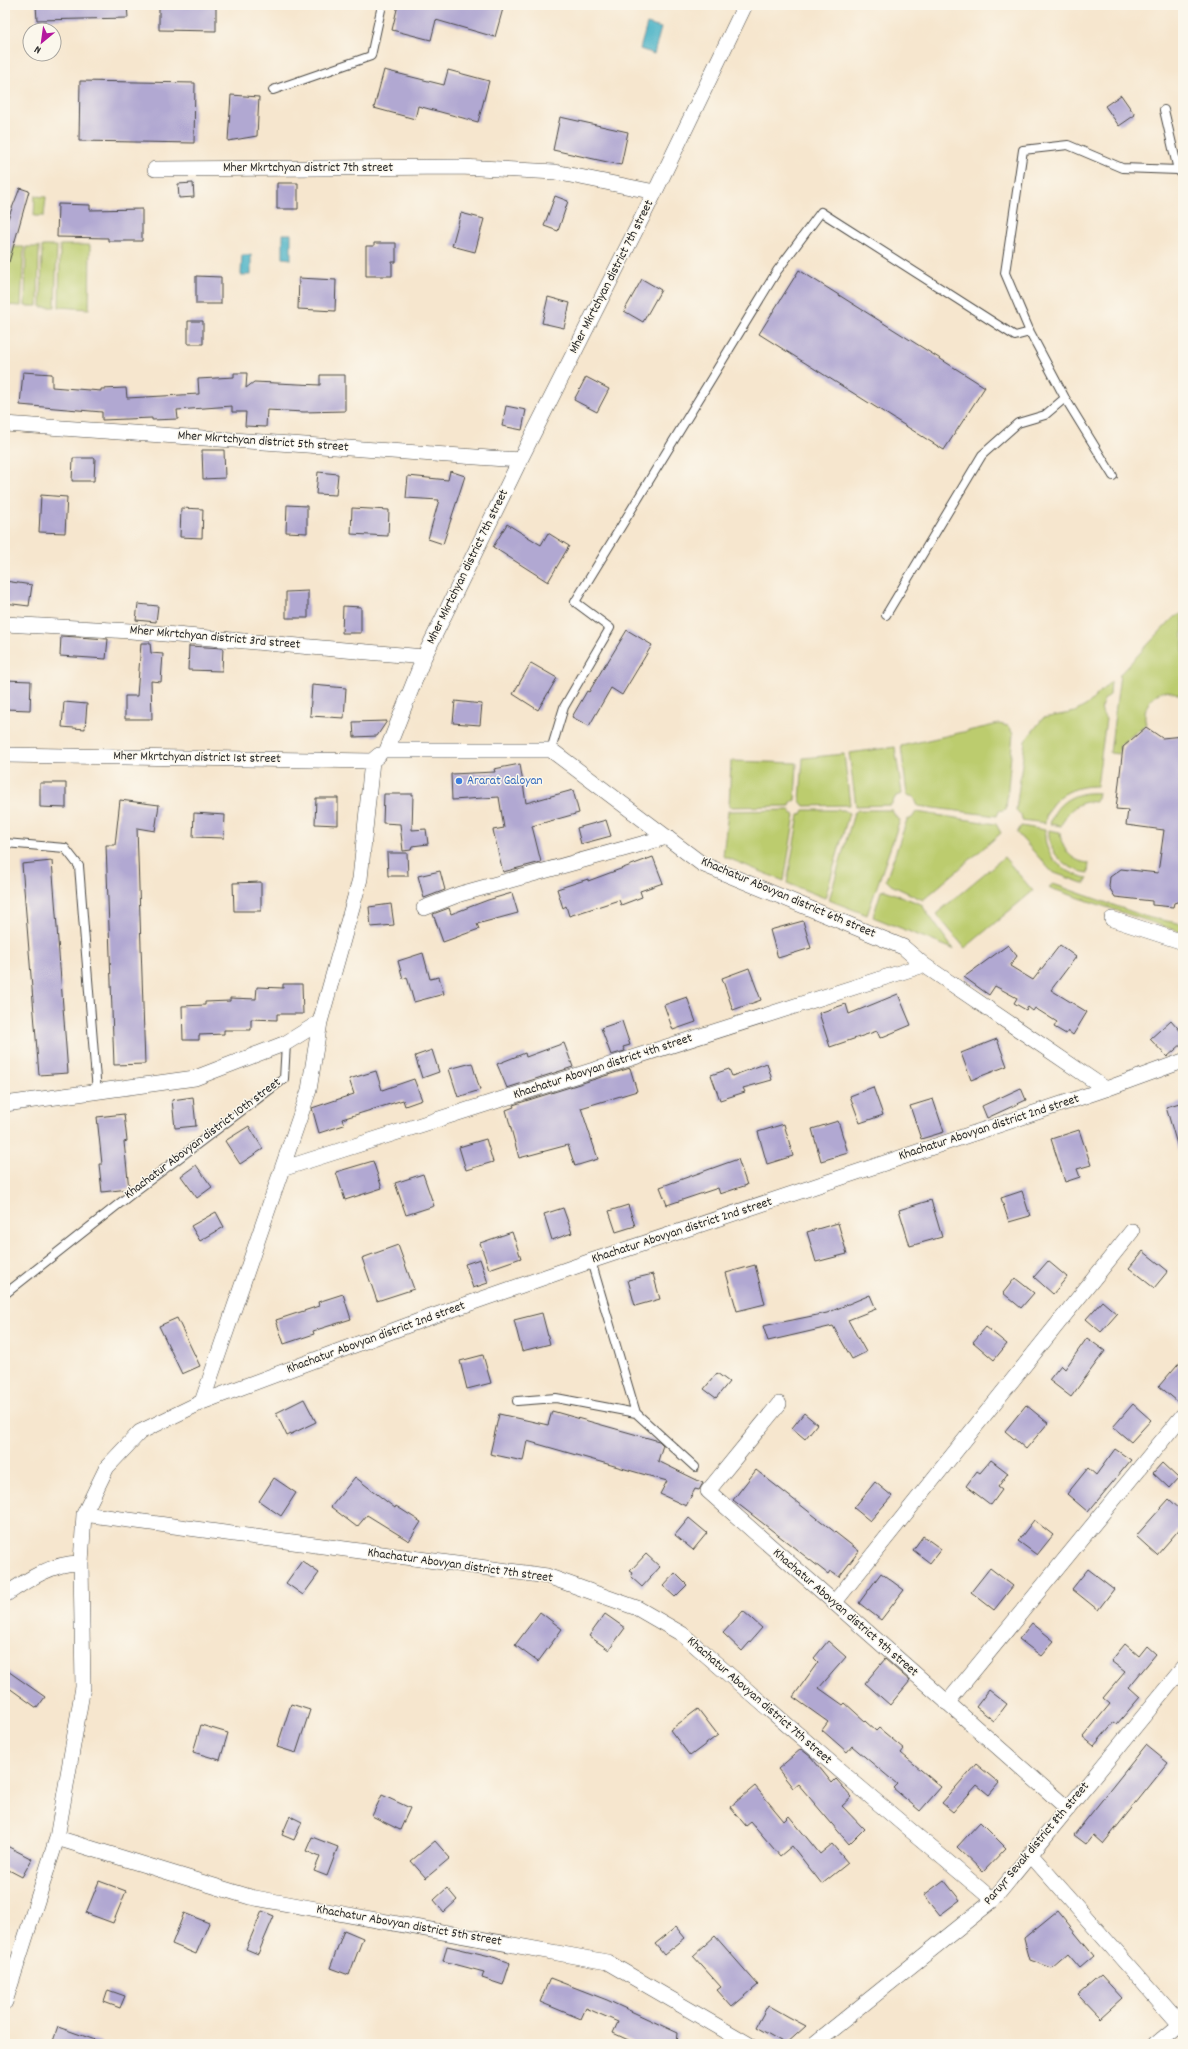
<svg xmlns="http://www.w3.org/2000/svg" width="1188" height="2049" font-family="Dekko,sans-serif">
  <style>
    .green { fill: #bccc6e; stroke: #747c4c }
    .water { fill: #48b2c6; stroke: #3a6e78 }
    .building { fill: #b1a8d2 }
    .lines { fill: none; stroke-linecap: round; stroke-linejoin: round }
    .lane-casing { stroke: #494743; stroke-width: 10 }
    .street-casing { stroke: #494743; stroke-width: 16 }
    .lane { stroke: #fff; stroke-width: 8 }
    .street { stroke: #fff; stroke-width: 15 }
    .shop-dot { fill: #3f7fe0; stroke: #fbf7ec; stroke-width: 1.5 }
    .labels { text-anchor: middle; dominant-baseline: central; stroke-width: 3; stroke-linejoin: round; paint-order: stroke }
    .street-label { font-size: 13px; fill: #2b2b2b; stroke: #fbf7ec }
    .shop-label { font-size: 13px; fill: #366cbe; stroke: #fbf7ec; text-anchor: start }
  </style>
  <rect width="100%" height="100%" fill="#fbf7ec"/>
  <filter id="ink" filterUnits="userSpaceOnUse"><feTurbulence type="fractalNoise" baseFrequency=".025" numOctaves="2"/><feDisplacementMap in="SourceGraphic" scale="8" xChannelSelector="R" yChannelSelector="G"/><feConvolveMatrix kernelMatrix="1 2 1 2 8 2 1 2 1" color-interpolation-filters="sRGB"/></filter>
  <filter id="wash" filterUnits="userSpaceOnUse"><feTurbulence type="fractalNoise" baseFrequency=".012" numOctaves="4" result="noise"/><feDisplacementMap in="SourceGraphic" scale="16" xChannelSelector="R" yChannelSelector="G"/><feGaussianBlur stdDeviation="0.9" result="paint"/><feColorMatrix in="noise" values="0 0 0 0 0 0 0 0 0 0 0 0 0 0 0 0 0 1.4 0 .05"/><feComposite in="paint" operator="in"/></filter>
  <g filter="url(#wash)">
    <rect width="100%" height="100%" fill="#f6e6ce"/>
    <path class="green" d="M35,196L46,197L44,216H34Z
      M60,245H90L89,309L59,307Z
      M42,246H57L55,307H41Z
      M10,247H24L21,306L5,305V290Z
      M26,247H39L38,306H25Z
      M1183,613V692L1179,695C1159,682 1140,705 1146,724L1120,745L1119,754L1110,753L1120,674L1173,618Z
      M1111,681L1110,695C1100,701 1099,710 1106,719L1097,786C1075,785 1047,797 1045,823L1022,820L1021,815L1016,810L1025,741L1043,718L1075,712L1087,705Z
      M999,724L1008,726L1013,734L1006,809L999,811L997,816L918,806L914,797L907,795L901,746Z
      M895,747L902,794L896,796L891,805L856,806L849,753Z
      M844,754L850,805L804,806L800,801L803,758Z
      M731,761L797,763L795,800L791,802L790,806L729,807Z
      M1098,793L1096,802C1079,800 1067,810 1061,826L1050,824C1055,802 1076,791 1098,793Z
      M790,810L791,813L795,815L784,881L723,856L728,811Z
      M804,810H844L849,813L825,898L787,883L799,815L802,814Z
      M858,810H892L895,816L900,820L867,915L829,900L854,813Z
      M916,812L996,824L1001,833L923,900L891,885L886,880L907,820L912,818Z
      M1021,826L1045,830C1043,857 1063,873 1088,878L1085,884L1052,872L1017,833Z
      M1049,830L1060,832C1061,848 1071,862 1089,863L1088,873C1067,870 1047,854 1049,830Z
      M1004,857L1033,891L965,948L936,914Z
      M1053,884L1150,918L1183,924V933L1050,888L1049,887Z
      M885,890L921,904L953,949L873,917L881,891Z"/>
    <path class="water" d="M647,24L661,28L654,54L640,49Z
      M283,234H291V259L283,258Z
      M242,255H251V275H241Z"/>
    <g id="blocks">
      <path class="building" d="M36,5H127L128,18L37,20Z
        M159,5H216V31L159,30Z
        M398,5H504L495,37L436,20L431,40L392,30Z
        M384,70L444,85L448,70L489,81L478,122L418,106L415,119L374,108Z
        M80,81L195,83L194,143L79,141Z
        M231,95L259,97L257,136L228,141Z
        M1121,95L1135,115L1119,126L1105,106Z
        M560,117L628,132L621,165L553,150Z
        M193,183L194,197L179,198L178,184Z
        M277,183H298V209H277Z
        M20,188L29,191L9,262L5,261V226Z
        M555,196L568,201L558,231L544,226Z
        M58,204L90,205V210L142,209V241H108V238L57,237Z
        M461,213L484,219L475,252L452,246Z
        M374,243H396V262H392V276H366V246H374Z
        M799,270L985,387L944,450L759,334Z
        M196,276L221,277V304H196Z
        M299,278L336,280L335,311L298,309Z
        M642,279L661,290L643,322L624,311Z
        M548,297L570,303L564,328L542,323Z
        M188,321H203V344H188Z
        M23,372L52,374V387L101,391V389L126,388L127,398L199,394L198,379L234,377V373H247L246,388L254,382L320,385V375H345V411L304,412L267,410L266,427L245,426L246,412H232V406L177,410L178,419L152,420V418L102,420V412L20,405Z
        M586,377L609,389L597,412L574,400Z
        M506,406L526,410L522,430L502,426Z
        M202,450H224L225,478L203,479Z
        M73,458H95L94,481H72Z
        M450,471L465,476L443,544L428,539L439,500L406,498L408,476L448,480Z
        M318,472L338,474L336,495L316,494Z
        M41,495L67,497L65,533L39,532Z
        M287,505L307,506V533L286,532Z
        M181,508L203,509L202,538L180,537Z
        M352,508L389,510L388,536L351,534Z
        M507,524L541,545L548,533L569,546L548,582L493,547Z
        M5,581L32,585L29,606L5,603Z
        M308,591V618H286V592Z
        M138,604L158,606L156,622L136,620Z
        M343,606L361,607V633H342Z
        M627,630L652,645L622,695L611,688L589,726L572,717L587,691L589,692L606,663H607Z
        M61,636L108,639L106,659L60,656Z
        M141,643H150L151,653L163,654L161,682L151,681L152,719H125V696H137Z
        M189,646L223,648L222,671L188,670Z
        M531,663L557,678L538,710L513,694Z
        M5,680L31,681L30,710L5,709Z
        M312,685L346,688L344,718L310,716Z
        M455,701L482,704L480,725L453,723Z
        M64,702L87,704L85,729L62,727Z
        M387,721L377,736L354,737L353,722Z
        M1146,727L1162,738L1183,736V900L1174,903L1173,907L1152,905V901L1115,897L1109,887L1110,877L1121,869L1158,873L1164,830L1126,825L1128,810L1116,809L1123,747Z
        M520,764L526,803L573,790L579,813L532,826L541,862L503,872L493,830L504,828L499,797L452,800L451,774L495,772L494,769Z
        M40,783H66V808L40,807Z
        M384,794H413L412,830L426,829L428,844L412,846L411,850L403,851L400,824L383,823Z
        M316,798H338V825L315,824Z
        M120,800L159,805L155,831L137,828L145,1064L114,1065L106,845H115Z
        M194,813L225,815L224,838L193,837Z
        M606,820L611,836L581,844L577,828Z
        M387,853H407L408,876H388Z
        M653,857L663,883L640,891L642,897L621,905L619,900L569,916L566,906L563,908L557,889L588,879V881Z
        M52,861L68,1073L39,1075L22,864Z
        M440,871L445,890L424,898L418,876Z
        M261,882V911H234L233,883Z
        M512,893L518,913L477,924L479,929L443,942L433,914L449,908L451,914L488,900Z
        M391,904L394,925L371,927L369,907Z
        M803,921L811,948L778,958L770,930Z
        M1008,945L1017,956L1010,966L1033,980L1060,945L1076,957L1051,990L1087,1012L1073,1035L1068,1031L1066,1034L1054,1027L1057,1022L1035,1008L1033,1011L1028,1007L1026,1010L1014,1003L1017,998L995,986L989,995L964,977Z
        M423,953L430,979L439,977L444,994L414,1002L407,977L403,979L398,961Z
        M749,968L761,1000L733,1010L722,978Z
        M283,984H302L303,1014H277V1020L251,1019V1030H224V1034L199,1035V1040H183L182,1006L205,1005V1002L230,1001V998L256,999L257,987L283,988Z
        M898,994L911,1025L880,1038L877,1031L830,1047L819,1013L846,1004L849,1014Z
        M687,997L696,1022L673,1030L664,1005Z
        M1171,1020L1183,1034V1043L1167,1057L1150,1039Z
        M622,1021L630,1045L623,1047L625,1051L611,1055L601,1028Z
        M997,1039L1007,1066L971,1080L961,1053Z
        M564,1043L573,1067L507,1088L497,1064L525,1053L526,1057Z
        M432,1050L439,1072L422,1078L415,1056Z
        M472,1063L480,1090L458,1097L449,1069Z
        M767,1063L772,1080L743,1088L745,1092L720,1100L711,1075L729,1069L732,1076Z
        M630,1068L637,1091L581,1108L598,1159L575,1166L568,1145L519,1158L506,1110L514,1107L513,1105Z
        M376,1071L382,1090L414,1079L422,1100L405,1106L403,1100L342,1119L344,1125L319,1133L312,1108L354,1094L349,1079Z
        M873,1087L883,1115L860,1123L850,1096Z
        M1021,1088L1026,1100L987,1118L982,1106Z
        M193,1097L196,1126L175,1128L172,1100Z
        M933,1099L944,1132L921,1139L910,1106Z
        M1183,1102V1150L1179,1151L1166,1107Z
        M124,1114L127,1141L124,1142L129,1189L102,1192L99,1164H102L97,1117Z
        M838,1121L848,1153L821,1161L812,1129Z
        M784,1124L793,1156L767,1164L758,1132Z
        M249,1126L263,1149L240,1164L225,1141Z
        M1079,1130L1091,1165L1077,1169L1080,1177L1065,1182L1051,1139Z
        M486,1139L493,1162L466,1170L459,1147Z
        M738,1159L747,1185L720,1194L718,1188L667,1205L660,1187Z
        M373,1161L382,1188L345,1200L336,1172Z
        M196,1165L212,1187L197,1198L181,1176Z
        M423,1174L434,1206L406,1215L395,1183Z
        M1022,1191L1030,1216L1009,1222L1001,1198Z
        M931,1200L942,1237L910,1246L899,1210Z
        M628,1205L635,1226L616,1232L609,1211Z
        M563,1208L572,1233L552,1240L544,1214Z
        M216,1212L224,1227L200,1241L191,1226Z
        M838,1223L847,1254L816,1262L807,1232Z
        M512,1232L521,1258L489,1269L480,1243Z
        M398,1245L414,1289L377,1301L362,1258Z
        M1143,1251L1168,1271L1154,1288L1129,1268Z
        M480,1259L488,1283L473,1288L465,1264Z
        M1048,1261L1067,1277L1053,1294L1034,1277Z
        M755,1265L765,1304L737,1311L726,1273Z
        M653,1274L660,1299L635,1306L628,1280Z
        M1015,1278L1034,1293L1021,1308L1003,1293Z
        M343,1294L351,1319L313,1331L314,1334L284,1344L276,1320L319,1306L318,1302Z
        M870,1295L876,1309L848,1320L866,1352L852,1359L833,1326L768,1341L763,1326L827,1313Z
        M1102,1301L1117,1314L1101,1332L1086,1319Z
        M542,1313L550,1344L522,1351L514,1320Z
        M177,1318L200,1366L182,1374L159,1326Z
        M986,1327L1007,1344L994,1360L973,1342Z
        M1087,1338L1105,1351L1071,1397L1049,1380L1061,1365L1065,1369Z
        M483,1355L491,1383L467,1389L460,1361Z
        M1183,1358V1406L1159,1386Z
        M717,1373L729,1382L716,1398L704,1389Z
        M304,1399L316,1422L287,1436L276,1413Z
        M1133,1404L1151,1420L1131,1442L1113,1427Z
        M1026,1405L1048,1423L1026,1449L1005,1431Z
        M552,1411L659,1441L663,1445L658,1461L703,1483L699,1490L695,1489L686,1506L660,1494L667,1481L527,1441L523,1461L490,1454L499,1414L548,1425Z
        M804,1413L817,1424L805,1439L792,1428Z
        M1115,1449L1131,1460L1088,1512L1067,1494L1088,1468L1096,1475Z
        M991,1460L1008,1473L998,1487L1002,1490L991,1505L966,1486L977,1471L980,1473Z
        M1162,1463L1178,1478L1169,1488L1153,1473Z
        M756,1470L859,1551L839,1577L830,1571L828,1574L733,1500Z
        M355,1477L395,1508L396,1506L421,1522L409,1541L367,1515L357,1527L331,1507Z
        M274,1478L296,1493L281,1516L259,1501Z
        M875,1482L892,1496L870,1521L854,1508Z
        M1169,1499L1183,1512V1525L1157,1555L1136,1536Z
        M689,1518L707,1533L693,1550L675,1535Z
        M1034,1520L1053,1535L1037,1555L1018,1541Z
        M923,1536L941,1549L930,1563L913,1550Z
        M646,1554L660,1567L642,1587L631,1577L633,1573L630,1571Z
        M302,1561L319,1573L303,1595L286,1583Z
        M990,1568L1013,1586L994,1610L971,1592Z
        M1088,1569L1114,1589L1098,1610L1072,1589Z
        M675,1573L687,1585L675,1597L663,1586Z
        M881,1573L904,1590L881,1620L859,1603Z
        M743,1611L762,1628L742,1651L723,1633Z
        M540,1612L562,1629L538,1662L515,1645Z
        M605,1614L625,1628L609,1650L589,1636Z
        M1032,1623L1054,1641L1041,1656L1019,1639Z
        M828,1641L846,1657L819,1688L843,1705L845,1703L876,1731L879,1728L904,1749L901,1753L941,1787L920,1811L893,1788L897,1784L852,1746L847,1752L822,1730L828,1722L793,1697L818,1662L814,1658Z
        M1125,1644L1139,1656L1147,1646L1156,1654L1129,1687L1140,1697L1117,1724L1114,1722L1094,1746L1083,1737L1110,1704L1103,1698L1125,1672L1111,1661Z
        M885,1659L910,1681L890,1705L865,1683Z
        M5,1669L45,1697L37,1708L5,1685Z
        M989,1690L1007,1704L994,1721L976,1707Z
        M291,1704L310,1710L296,1753L277,1747Z
        M698,1709L718,1735L690,1756L670,1730Z
        M201,1725L228,1733L220,1760L193,1752Z
        M1146,1745L1168,1763L1103,1844L1093,1835L1086,1844L1074,1835Z
        M801,1749L811,1757L832,1783L836,1779L852,1797L842,1806L864,1829L849,1844L798,1784L793,1788L778,1769Z
        M976,1764L999,1783L989,1795L977,1785L953,1812L942,1803Z
        M755,1786L784,1821L789,1816L820,1854L832,1844L848,1863L822,1884L792,1846L780,1856L751,1822L746,1826L730,1807Z
        M382,1795L410,1808L400,1830L372,1816Z
        M290,1816L302,1822L294,1840L282,1835Z
        M980,1822L1006,1848L983,1872L957,1847Z
        M312,1837L338,1847L327,1876L314,1871L320,1857L306,1851Z
        M435,1841L450,1858L426,1878L411,1861Z
        M5,1845L32,1859L22,1877L5,1868Z
        M944,1880L960,1900L940,1915L924,1895Z
        M99,1881L126,1891L113,1923L86,1913Z
        M447,1888L457,1900L444,1912L434,1900Z
        M262,1911L274,1916L258,1954L246,1949Z
        M1057,1911L1094,1956L1080,1968L1068,1954L1052,1968L1030,1960L1024,1938Z
        M184,1913L209,1923L196,1954L172,1944Z
        M676,1927L685,1938L664,1955L655,1944Z
        M344,1930L363,1938L349,1975L330,1968Z
        M715,1936L758,1985L732,2007L717,1990L721,1987L693,1956Z
        M447,1946L490,1956L510,1963L503,1985L482,1978L484,1972L443,1961Z
        M1101,1975L1122,1998L1100,2018L1078,1995Z
        M550,1978L607,2000L678,2033L677,2044H637L613,2033L618,2022L586,2008L581,2019L540,2002Z
        M108,1990L125,1996L120,2008L104,2002Z
        M768,2005L789,2017L806,2026L786,2044L756,2027Z
        M58,2027L101,2042L100,2044H52Z"/>
    </g>
  </g>
  <g filter="url(#ink)">
    <use href="#blocks" fill-opacity="0" stroke="#494743" stroke-width="1"/>
    <g class="lines">
      <g class="lane-casing">
        <path id="lane" d="M273,90L371,56L382,5
          M1164,110L1178,170
          M1113,476L1065,398L1030,332L1005,273L1023,150L1068,145L1122,168L1178,170L1183,175
          M886,615L982,455L1018,423L1045,415L1065,398
          M551,750L564,707L610,628L575,602L777,271L821,212L1015,336L1030,332
          M5,843L65,848L79,866L97,1092
          M5,1294L134,1192L284,1079L286,1043
          M517,1401L556,1398L636,1413L591,1261
          M636,1413L695,1467"/>
      </g>
      <g class="street-casing">
        <path id="street" d="M155,169L461,167L555,172L655,192
          M5,424L520,460
          M5,624L131,631L424,657
          M387,750L424,657L520,460L655,192L745,5
          M387,750H551L702,864L903,947L924,965L1106,1089
          M5,755L372,761L379,755
          M424,908L460,894L667,837
          M1112,919L1183,942
          M5,1104L195,1078L286,1043L320,1022L360,879L372,761
          M282,1169L924,965
          M202,1402L309,1090L320,1022
          M779,1404L708,1491L1068,1809
          M84,1514L547,1576L637,1608L682,1634L852,1781L993,1900
          M5,1595C27,1580 54,1562 81,1563
          M834,1603L1132,1231
          M947,1703L1183,1415
          M57,1838L250,1897L607,1962L748,2044
          M1031,1855L1183,2028
          M5,2002L57,1838L83,1687L81,1563L84,1514L107,1467L140,1432L202,1402L419,1321L591,1261L1106,1089L1183,1061
          M814,2044L993,1900L1183,1668
          M1155,2044L1179,2024"/>
      </g>
      <use href="#lane" class="lane"/>
      <use href="#street" class="street"/>
    </g>
  </g>
  <circle class="shop-dot" cx="459" cy="781" r="4"/>
  <g class="labels">
    <g class="street-label">
      <text x="308" y="168">Mher Mkrtchyan district 7th street</text>
      <text transform="translate(612 277) rotate(-63)">Mher Mkrtchyan district 7th street</text>
      <text transform="translate(263 442) rotate(4)">Mher Mkrtchyan district 5th street</text>
      <text transform="translate(468 567) rotate(-64)">Mher Mkrtchyan district 7th street</text>
      <text transform="translate(215 638) rotate(5)">Mher Mkrtchyan district 3rd street</text>
      <text transform="translate(197 758) rotate(1)">Mher Mkrtchyan district 1st street</text>
      <text transform="translate(788 898) rotate(23)">Khachatur Abovyan district 6th street</text>
      <text transform="translate(603 1067) rotate(-18)">Khachatur Abovyan district 4th street</text>
      <text transform="translate(989 1128) rotate(-18)">Khachatur Abovyan district 2nd street</text>
      <text transform="translate(203 1139) rotate(-37)">Khachatur Abovyan district 10th street</text>
      <text transform="translate(682 1231) rotate(-18)">Khachatur Abovyan district 2nd street</text>
      <text transform="translate(376 1338) rotate(-20)">Khachatur Abovyan district 2nd street</text>
      <text transform="translate(460 1566) rotate(8)">Khachatur Abovyan district 7th street</text>
      <text transform="translate(845 1613) rotate(41)">Khachatur Abovyan district 9th street</text>
      <text transform="translate(759 1701) rotate(41)">Khachatur Abovyan district 7th street</text>
      <text transform="translate(1037 1844) rotate(-50)">Paruyr Sevak district 8th street</text>
      <text transform="translate(409 1926) rotate(10)">Khachatur Abovyan district 5th street</text>
    </g>
    <g class="shop-label">
      <text x="467" y="781">Ararat Galoyan</text>
    </g>
  </g>
  <rect width="1188" height="2049" fill="none" stroke="#fbf7ec" stroke-width="20"/>
  <g transform="translate(42 42) rotate(209)"><circle r="19" fill="#fbf7ec" stroke="#a8a59f"/>
  <path d="M0-3L7 15L0 10L-7 15Z" fill="#b5179e"/>
  <text y="-6" font-size="11" font-weight="bold" text-anchor="middle" fill="#2b2b2b">N</text>
  </g>
</svg>
